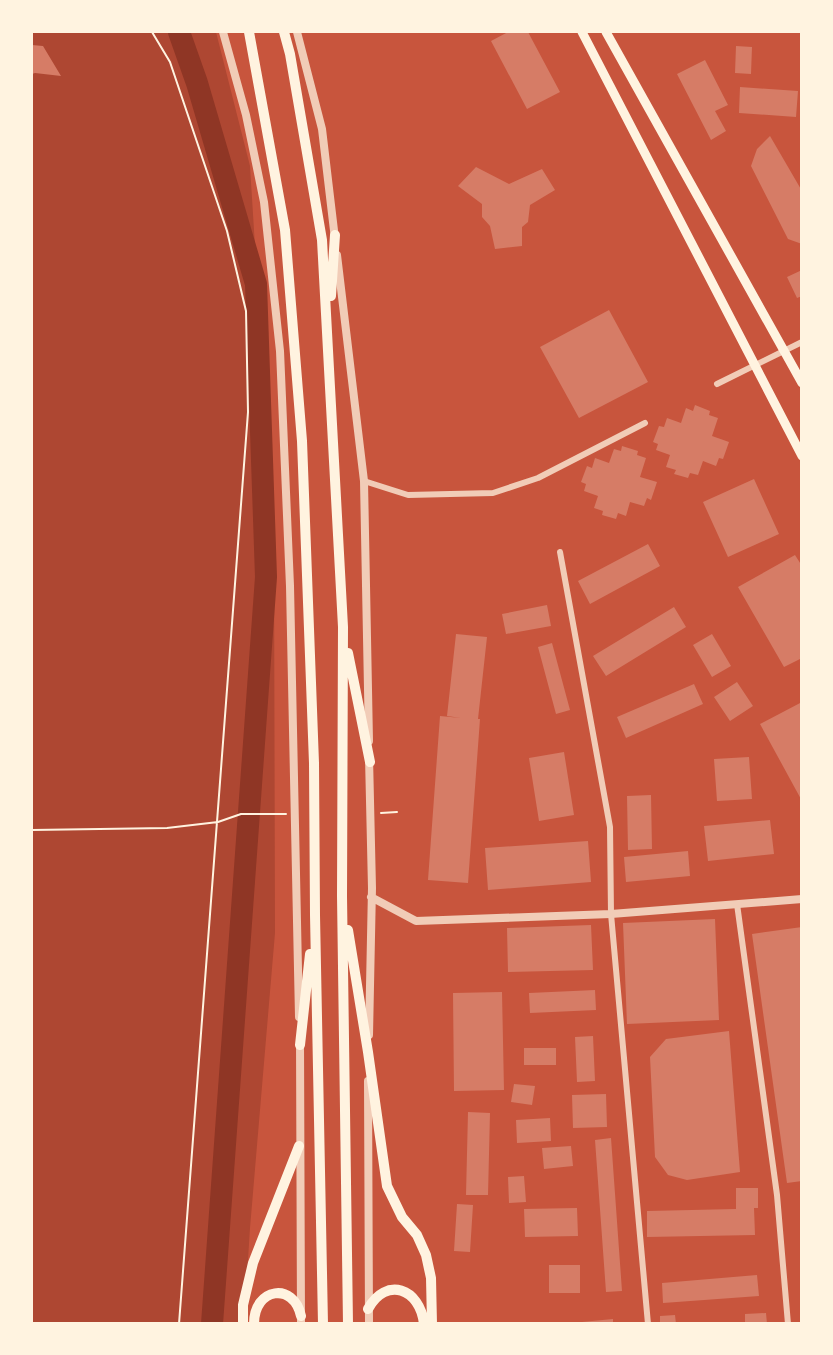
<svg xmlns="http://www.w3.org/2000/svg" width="833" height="1355" font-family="'Space Grotesk',sans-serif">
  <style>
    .green { fill: #ae4732 }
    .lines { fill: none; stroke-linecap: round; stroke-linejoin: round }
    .river { stroke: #8f3625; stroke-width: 22 }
    .building { fill: #d67c66 }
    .path { stroke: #fff3e0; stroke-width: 2 }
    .minor { stroke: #f1ccb7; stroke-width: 6 }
    .tertiary { stroke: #f1ccb7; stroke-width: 8 }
    .secondary { stroke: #fff3e0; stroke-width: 9 }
    .trunk { stroke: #fff3e0; stroke-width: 10 }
  </style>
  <rect width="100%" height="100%" fill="#c8553d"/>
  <path class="green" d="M32,32H216L250,166L274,551L275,933L250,1228L244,1323H32Z"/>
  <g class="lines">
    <path class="river" d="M179,32L197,83L256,284L266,577L212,1324"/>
  </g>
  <path class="building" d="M508,32H528L560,92L527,109L491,41Z
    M32,45L43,46L61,76L35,73L32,74Z
    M736,46L752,47L751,74L735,73Z
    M705,60L728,105L715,111L726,131L711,140L677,74Z
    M740,87L798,91L796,117L739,113Z
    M770,136L802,191V244L788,239L751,166L757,149Z
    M476,167L509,184L542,169L555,190L530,205L528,222L522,227V246L495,249L490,226L482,217V204L458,186Z
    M802,270V296L797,298L787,277Z
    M609,310L648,382L579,418L540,347Z
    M695,405L710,411L709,415L718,418L712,436L729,442L723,459L719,458L716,466L703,461L698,475L690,473L688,478L674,474L676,470L666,467L670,455L656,450L658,444L653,442L659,426L664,427L667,418L681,423L686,408L693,411Z
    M622,446L638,451L637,455L646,458L640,477L657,482L651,500L647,498L644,506L630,502L626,516L618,513L616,519L602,515L603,511L594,508L598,496L584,491L586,484L581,482L587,466L592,468L595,458L609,463L614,449L621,451Z
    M754,479L779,534L728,557L703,502Z
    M648,544L660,566L590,604L578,581Z
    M795,555L802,566V658L784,667L738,587Z
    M547,605L551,626L506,634L502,614Z
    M674,607L686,627L606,676L593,656Z
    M456,634L487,637L478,719H480L468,883L428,880L440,716L461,718L447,716Z
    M712,634L731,666L712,677L693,645Z
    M552,643L570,710L556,714L538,647Z
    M737,682L753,706L730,721L714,697Z
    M694,684L703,704L626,738L617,717Z
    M802,702V801L760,724Z
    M564,752L574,815L539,821L529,758Z
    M749,757L752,799L717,801L714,759Z
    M651,795L652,849L628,850L627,796Z
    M770,820L774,854L708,861L704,826Z
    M588,841L591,882L488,890L485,848Z
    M688,851L690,876L626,882L624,857Z
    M715,919L719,1020L627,1024L623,923Z
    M591,925L593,970L508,972L507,928Z
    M802,927V1181L787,1183L752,934Z
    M595,990L596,1010L530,1013L529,993Z
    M502,992L504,1090L454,1091L453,993Z
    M729,1031L740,1172L687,1180L668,1175L655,1157L650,1057L666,1039Z
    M593,1036L595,1081L577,1082L575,1037Z
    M524,1048H556V1065H524Z
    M514,1084L535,1086L532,1105L511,1102Z
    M606,1094L607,1127L573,1128L572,1095Z
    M468,1112L490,1113L488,1195H466Z
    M550,1118L551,1141L517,1143L516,1120Z
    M611,1138L622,1291L606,1292L595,1140Z
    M571,1146L573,1166L544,1169L542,1148Z
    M524,1176L526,1202L509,1203L508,1177Z
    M736,1188H758V1208H754L755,1235L647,1237V1211L736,1209Z
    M457,1204L473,1205L470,1252L454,1251Z
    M577,1208L578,1236L525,1237L524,1209Z
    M549,1265H580V1293H549Z
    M757,1275L759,1296L663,1303L662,1283Z
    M766,1313L767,1324H745V1314Z
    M675,1315L676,1324H660V1316Z
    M613,1319V1324H582V1322Z"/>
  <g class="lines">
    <path class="path" d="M152,32L170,62L227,231L246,311L248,412L179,1324
      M381,813L397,812
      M32,830L167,828L218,822L241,814H286"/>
    <path class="minor" d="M717,384L802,342
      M364,481L408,495L493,493L538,478L645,423
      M560,552L610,827L611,914L648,1324
      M737,904L777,1195L788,1324"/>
    <path class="tertiary" d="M223,32L246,115L264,202L280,351L290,586L299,1017
      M297,32L322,129L335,239
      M337,255L364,481L369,741
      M371,897L416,921L611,914L802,899
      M369,1035L372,888L369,757
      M300,1039L301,1324
      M368,1081L369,1324"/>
    <path class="secondary" d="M582,32L802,456
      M606,32L802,383"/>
    <path class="trunk" d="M249,32L285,230L302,441L314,763L315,915L323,1324
      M284,32L290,54L322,240L343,627L342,896L348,1324
      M331,296L335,235
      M348,653L370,762
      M348,930L368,1052L387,1186L402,1217L417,1235L426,1255L431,1278L432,1324
      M300,1045L310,954
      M368,1309C386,1276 420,1288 424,1324
      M243,1324V1305L253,1263L299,1146
      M254,1324C254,1287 294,1282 301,1316"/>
  </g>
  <rect width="833" height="1355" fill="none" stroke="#fff3e0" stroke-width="66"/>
</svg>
